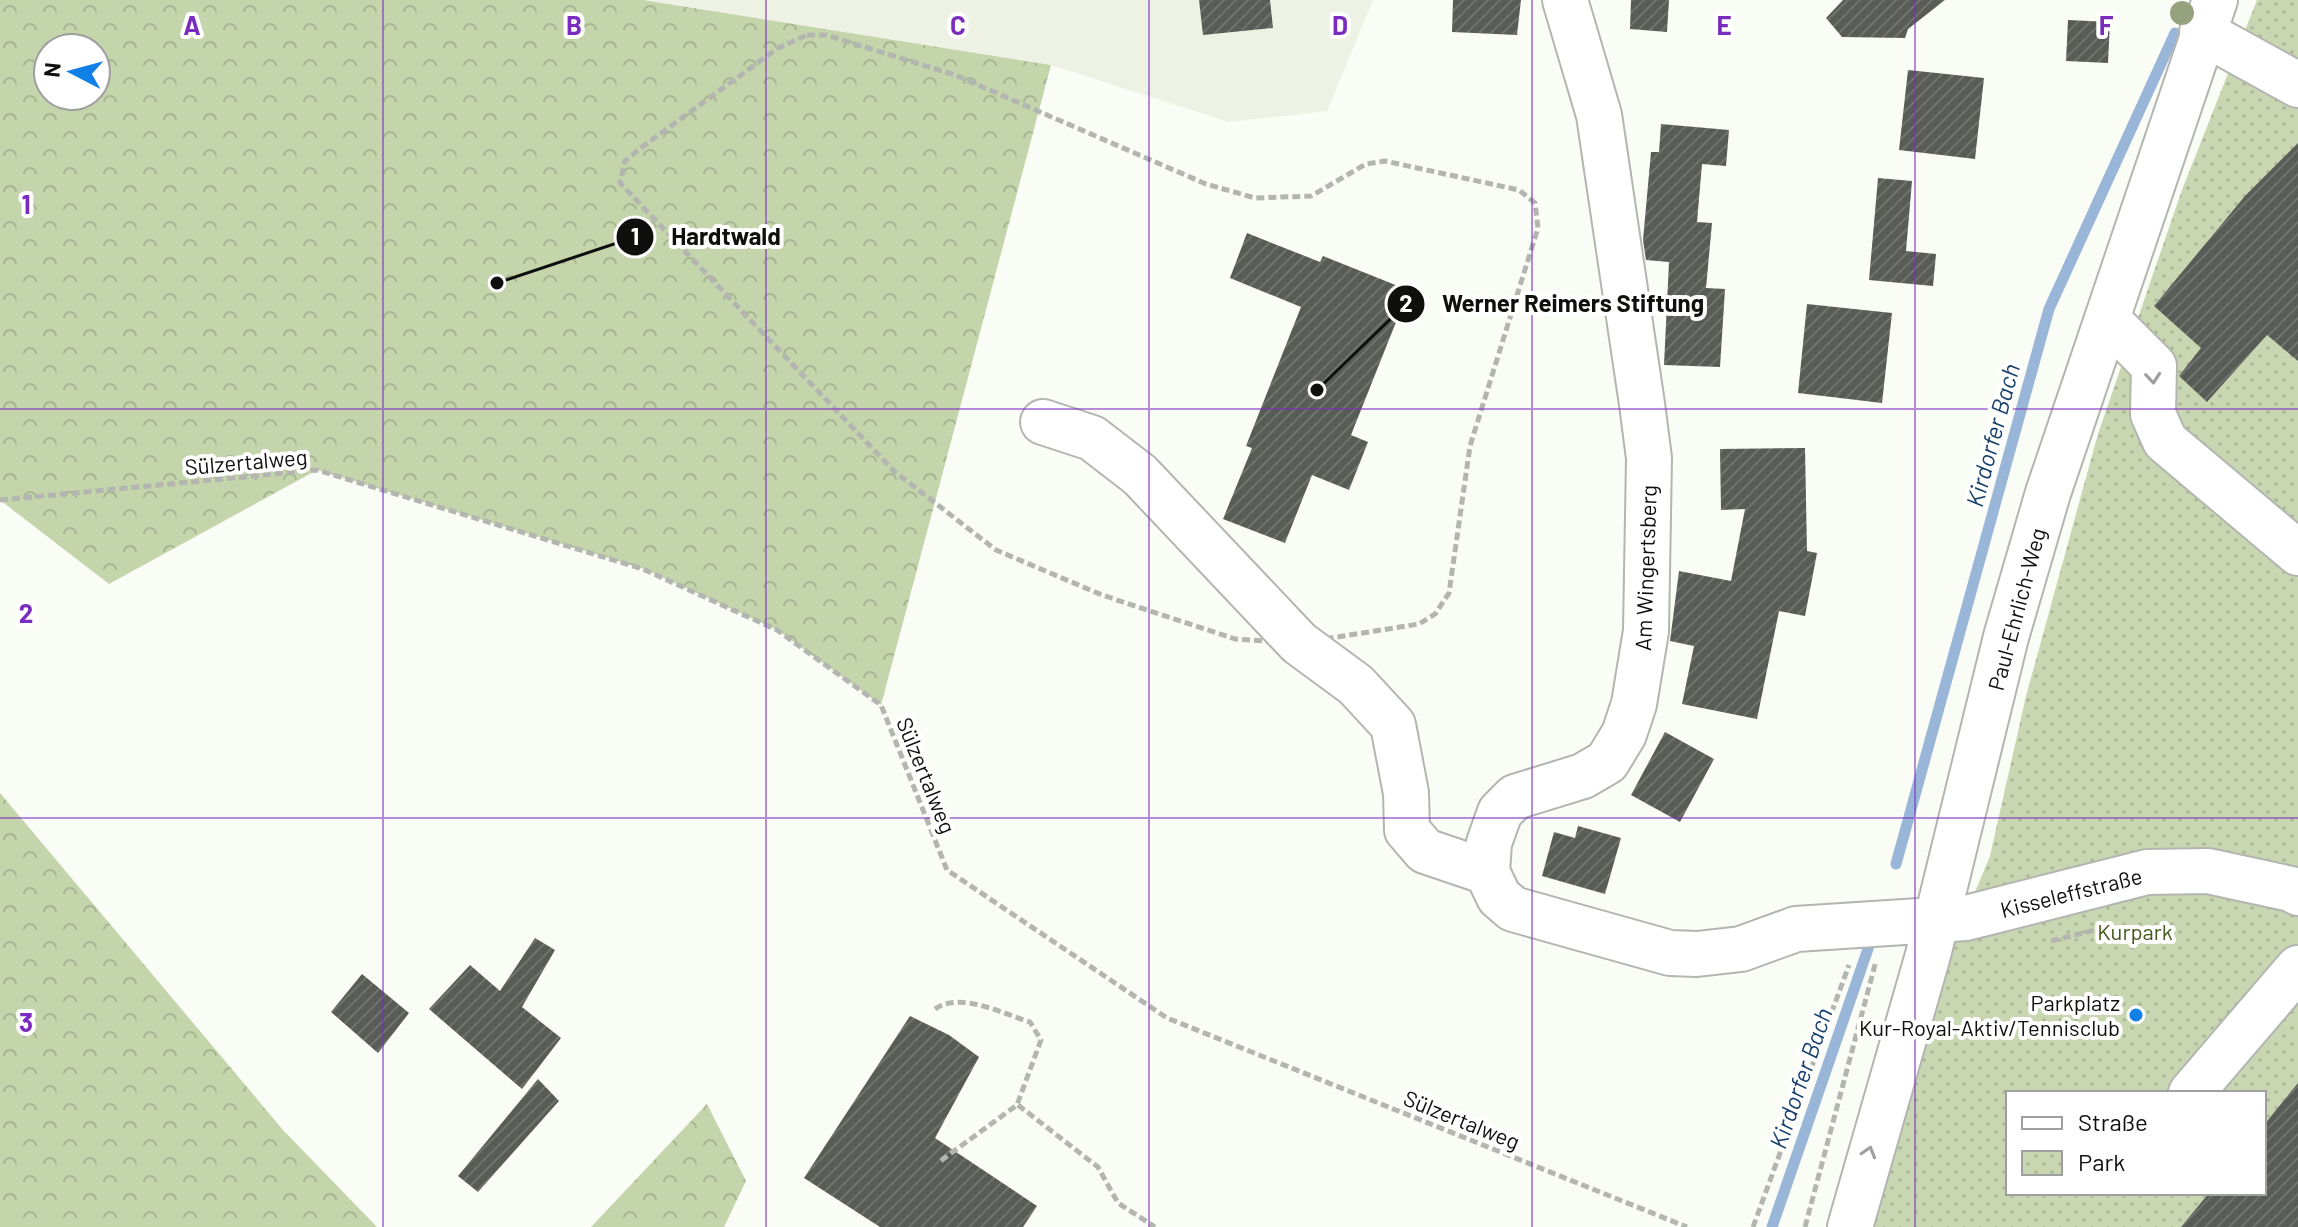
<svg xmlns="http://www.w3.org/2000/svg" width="2298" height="1227" font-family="Barlow,sans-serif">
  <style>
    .built { fill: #edf2e5 }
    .forest { fill: url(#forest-crowns); fill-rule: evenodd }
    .park { fill: url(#park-dots); fill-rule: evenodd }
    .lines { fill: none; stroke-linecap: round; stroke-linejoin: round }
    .stream { stroke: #99b6d8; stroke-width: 11 }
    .building { fill: url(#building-hatch) }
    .minor-casing { stroke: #b3b5b0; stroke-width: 48 }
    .path { stroke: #b3b5b0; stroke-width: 5; stroke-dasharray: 8 4; stroke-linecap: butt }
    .minor { stroke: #fff; stroke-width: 44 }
    .tree { fill: #96a27e }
    .oneway { stroke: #9f9f9f }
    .grid { fill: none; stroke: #7b2cbf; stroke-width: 2; stroke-opacity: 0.55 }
    .poi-dot { fill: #1080e7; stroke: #fff; stroke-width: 3 }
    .labels { text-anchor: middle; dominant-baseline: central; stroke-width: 8; stroke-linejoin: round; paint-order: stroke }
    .street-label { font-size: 22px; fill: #0f100e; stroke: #fff }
    .park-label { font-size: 22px; fill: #44581b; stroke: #fff }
    .poi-label { font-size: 22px; fill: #0f100e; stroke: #fff; text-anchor: end }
    .water-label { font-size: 24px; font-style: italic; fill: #18406c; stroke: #fff }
    .grid-label { font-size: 26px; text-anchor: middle; font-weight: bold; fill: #7b2cbf; stroke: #fff; stroke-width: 8; stroke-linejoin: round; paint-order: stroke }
    .leader { fill: none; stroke: #0f100e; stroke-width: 3 }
    .callout-dot { fill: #0f100e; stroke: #fff; stroke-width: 3 }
    .mark-label { font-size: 24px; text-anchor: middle; font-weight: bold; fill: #fff }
    .callout-label { font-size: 24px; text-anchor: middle; font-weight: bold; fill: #0f100e; stroke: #fff; stroke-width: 8; stroke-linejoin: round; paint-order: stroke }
  </style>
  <defs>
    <pattern id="forest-crowns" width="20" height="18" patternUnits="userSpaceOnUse" patternTransform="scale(2)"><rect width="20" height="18" fill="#c4d4ab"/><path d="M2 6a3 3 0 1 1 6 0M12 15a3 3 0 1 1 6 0" fill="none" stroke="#a7b592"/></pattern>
    <pattern id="park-dots" width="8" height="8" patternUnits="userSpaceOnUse" patternTransform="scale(2)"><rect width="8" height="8" fill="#c8d7b1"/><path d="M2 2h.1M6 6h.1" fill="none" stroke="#abb897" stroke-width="1.8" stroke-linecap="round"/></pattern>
    <pattern id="building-hatch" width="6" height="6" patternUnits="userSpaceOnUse" patternTransform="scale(2)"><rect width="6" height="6" fill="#595b56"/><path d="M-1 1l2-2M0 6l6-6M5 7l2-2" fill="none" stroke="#70726e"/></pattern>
  </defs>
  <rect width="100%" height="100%" fill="#fafcf6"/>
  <path class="built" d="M643,0H1373L1327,111L1229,122L1051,65Z"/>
  <path class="forest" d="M0,0H643L1051,65L881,705L777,630L644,569L317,470L109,584L0,500ZM48,48H96V96H48Z
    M0,793L283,1130L377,1227H0Z
    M707,1104L746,1181L724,1227H591Z"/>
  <path class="park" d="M2257,0H2298V1227H1873L1930,1001L1990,856L2026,696L2098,434L2182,190ZM2008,1093H2264V1193H2008Z"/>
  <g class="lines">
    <path class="stream" d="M1896,864L2049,309L2175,33
      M1772,1227L1870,943"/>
  </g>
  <path class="building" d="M1199,0H1270L1273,28L1203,35Z
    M1453,0H1521L1517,35L1452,32Z
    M1631,0H1669L1667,32L1630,29Z
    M1843,0H1945L1908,29L1905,38L1842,37L1826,18Z
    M2068,20L2110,22L2108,63L2066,61Z
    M1908,70L1984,78L1975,159L1899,150Z
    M1661,124L1729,130L1726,166L1702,164L1697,222L1712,223L1706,288L1725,289L1720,367L1664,365L1669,262L1646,260L1643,240L1651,152H1659Z
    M2298,143V361L2267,335L2207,402L2179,376L2201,348L2154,306L2245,196Z
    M1878,178L1912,181L1906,251L1936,254L1933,286L1869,280Z
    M1247,233L1320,262L1323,256L1398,286L1396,293L1406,297L1351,435L1368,442L1349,490L1312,475L1285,543L1223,519L1252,448L1246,446L1301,307L1230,278Z
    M1807,304L1892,313L1882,403L1798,393Z
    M1805,448L1807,551L1817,553L1805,616L1779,611L1757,719L1682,704L1694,646L1670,641L1679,571L1731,581L1745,509L1721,510L1720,449Z
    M1665,732L1714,759L1680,822L1631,795Z
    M1578,826L1621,838L1605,894L1542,876L1554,832L1575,838Z
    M535,938L555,950L522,1007L561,1038L522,1089L429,1009L470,965L500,991Z
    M362,974L409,1013L378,1053L331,1012Z
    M910,1016L949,1035L979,1057L935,1138L1037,1206L1023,1227H880L804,1178Z
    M538,1079L559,1101L478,1192L458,1176Z
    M2298,1083V1227H2181L2209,1193H2264V1125Z"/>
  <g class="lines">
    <g class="minor-casing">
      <path id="minor" d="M1565,0L1599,115L1642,404L1649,458L1646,631L1634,704L1624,734L1607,762L1583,776L1515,797L1500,812L1489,843L1487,872L1499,897L1513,909L1670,953L1697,954L1741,949L1796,929L1966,918L2147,872L2208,871L2291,889L2298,893
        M2202,32L2298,85
        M2107,319L2154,366L2153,414L2165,441L2298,553
        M1043,422L1092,438L1140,475L1299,643L1356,685L1393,725L1406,793L1407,830L1425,851L1487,872
        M2191,1093L2298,968
        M1850,1227L1928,955L2006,637L2048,493L2215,0"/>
    </g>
    <path class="path" d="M807,35H826L955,75L1206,184L1255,198L1311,196L1366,164L1385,161L1519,190L1535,203L1538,228L1470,446L1449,593L1435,614L1419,624L1299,643L1235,639L1102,595L996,550L894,471L620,183L625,161L642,147L778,48Z
      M0,500L317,470L643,569L777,630L881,705L947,870L1167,1018L1687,1227
      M2051,941L2103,928
      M935,1009C961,991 1003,1014 1030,1022L1041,1040L1017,1105L939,1162
      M1018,1105L1098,1167L1118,1203L1155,1227
      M1753,1227L1849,965
      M1805,1227L1876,961"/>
    <use href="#minor" class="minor"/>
  </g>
  <circle class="tree" cx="2182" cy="13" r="12"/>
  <defs><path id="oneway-chevron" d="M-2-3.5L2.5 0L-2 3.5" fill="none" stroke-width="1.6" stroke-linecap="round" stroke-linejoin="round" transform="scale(2)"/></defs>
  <g class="oneway">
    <use href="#oneway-chevron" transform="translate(2153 378) rotate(85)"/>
    <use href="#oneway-chevron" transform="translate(1869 1152) rotate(-73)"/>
  </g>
  <path class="grid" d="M383,0V1227M766,0V1227M1149,0V1227M1532,0V1227M1915,0V1227M0,409H2298M0,818H2298"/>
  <circle class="poi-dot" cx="2136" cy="1015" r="8"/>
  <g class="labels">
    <g class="street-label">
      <text transform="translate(246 461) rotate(-5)">Sülzertalweg</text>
      <text transform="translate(1645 568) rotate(-88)">Am Wingertsberg</text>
      <text transform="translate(2016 609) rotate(-75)">Paul-Ehrlich-Weg</text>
      <text transform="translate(927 775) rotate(68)">Sülzertalweg</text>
      <text transform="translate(2071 892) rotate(-14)">Kisseleffstraße</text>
      <text transform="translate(1462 1119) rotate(22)">Sülzertalweg</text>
    </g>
    <g class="park-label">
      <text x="2135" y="931">Kurpark</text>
    </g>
    <g class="poi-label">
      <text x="2120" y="1002">Parkplatz<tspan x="2120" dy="25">Kur-Royal-Aktiv/Tennisclub</tspan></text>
    </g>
    <g class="water-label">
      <text transform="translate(1992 435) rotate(-75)">Kirdorfer Bach</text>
      <text transform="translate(1800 1078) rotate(-71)">Kirdorfer Bach</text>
    </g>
  </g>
  <g class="grid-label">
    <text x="192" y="35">A</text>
    <text x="574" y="35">B</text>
    <text x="958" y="35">C</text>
    <text x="1340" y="35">D</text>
    <text x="1724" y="35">E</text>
    <text x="2106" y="35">F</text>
    <text x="26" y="214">1</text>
    <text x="26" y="623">2</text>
    <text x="26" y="1032">3</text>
  </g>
  <path class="leader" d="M497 283L635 237M1317 390L1406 304"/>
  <g class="callout-dot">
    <circle cx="497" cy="283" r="8"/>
    <circle cx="1317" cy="390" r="8"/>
    <circle cx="635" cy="237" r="20"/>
    <circle cx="1406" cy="304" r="20"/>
  </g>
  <g class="mark-label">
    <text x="635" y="245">1</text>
    <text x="1406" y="312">2</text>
  </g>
  <g class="callout-label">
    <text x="726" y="245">Hardtwald</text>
    <text x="1573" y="312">Werner Reimers Stiftung</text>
  </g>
  <rect x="2006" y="1091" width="260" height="104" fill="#ffffff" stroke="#9f9f9f" stroke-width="2"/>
  <rect x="2022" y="1117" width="40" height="12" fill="#ffffff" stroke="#9f9f9f" stroke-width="2"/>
  <text x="2078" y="1131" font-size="24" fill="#0f100e">Straße</text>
  <rect x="2022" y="1151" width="40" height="24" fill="url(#park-dots)" stroke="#9f9f9f" stroke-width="2"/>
  <text x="2078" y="1171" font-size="24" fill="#0f100e">Park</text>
  <g transform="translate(72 72) rotate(276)"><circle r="38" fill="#ffffff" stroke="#9f9f9f" stroke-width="2"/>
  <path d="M0-6L14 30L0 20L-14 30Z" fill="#1080e7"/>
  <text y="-12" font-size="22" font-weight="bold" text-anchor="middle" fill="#0f100e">N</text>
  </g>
</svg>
